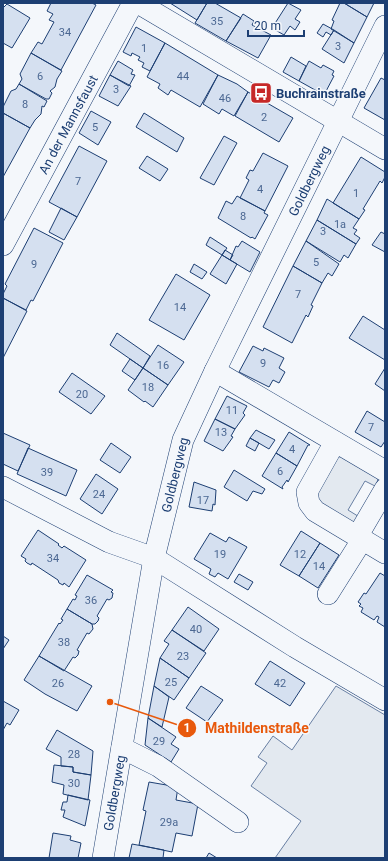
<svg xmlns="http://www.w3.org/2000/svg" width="388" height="861" font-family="Roboto,sans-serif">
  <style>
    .green { fill: #e3e9f0; stroke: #687fa3 }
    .building { fill: #d5e0f0; stroke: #1d3f73 }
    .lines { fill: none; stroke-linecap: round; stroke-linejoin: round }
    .minor-casing { stroke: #1d3f73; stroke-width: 22 }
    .minor { stroke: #f4f7fb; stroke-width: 21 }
    .labels { text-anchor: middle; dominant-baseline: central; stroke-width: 3; stroke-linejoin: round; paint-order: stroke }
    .number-label { font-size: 11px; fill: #4b6792 }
    .poi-label { font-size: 13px; font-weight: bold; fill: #1d3f73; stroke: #f4f7fb; text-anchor: start }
    .street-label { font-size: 13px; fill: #1d3f73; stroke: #f4f7fb }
    .leader { fill: none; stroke: #e8590c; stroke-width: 1.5 }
    .callout-dot { fill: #e8590c; stroke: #f4f7fb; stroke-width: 1.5 }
    .mark-label { font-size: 12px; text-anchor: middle; font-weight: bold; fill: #fff }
    .callout-label { font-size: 14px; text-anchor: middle; font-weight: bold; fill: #e8590c; stroke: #f4f7fb; stroke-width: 3; stroke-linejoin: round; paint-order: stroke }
  </style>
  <rect width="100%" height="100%" fill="#f4f7fb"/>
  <path class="green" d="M342,456L378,477L377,487L365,481L348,510L361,518L353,522L320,505L314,497L336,458Z
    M336,686L385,715V858H275L301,821L251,786L267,763L258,757L273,736L292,750Z"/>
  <path class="building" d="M51,3H92L96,5L61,70L31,53L38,42L42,44L54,22L49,20L53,14L47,11Z
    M170,3H207L197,20Z
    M207,3H215L241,18L226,41L195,23Z
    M288,3L301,10L295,19L300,22L295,30L290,26L284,35L272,28Z
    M340,3H344L367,17L354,43L331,29L334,21L332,20Z
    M344,3H374L367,17Z
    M7,4L30,18L12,48L3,43V8Z
    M243,14L254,21L252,25L271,35L258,58L226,41Z
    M323,24L334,30L331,35L326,32L323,37L317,33Z
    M136,27L165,43L150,71L142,67L144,63L138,60L140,57L132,53L131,56L123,52Z
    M334,30L354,43L344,63L322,49Z
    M165,43L218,75L200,107L171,90L168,95L158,88L160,84L147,77Z
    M31,53L62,71L57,79L55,87L50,91L52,93L49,99H46L19,84L22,79L20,74Z
    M291,57L306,66L299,81L283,72Z
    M118,61L133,70L131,74L135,75L129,86L110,75Z
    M309,61L321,68L323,65L334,71L332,75L334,76L324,95L299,81Z
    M110,75L131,86L118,106L99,96Z
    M218,75L237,84L248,92L234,116L222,109L219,114L203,104Z
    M381,78L385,80V120L364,108Z
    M19,84L47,101L44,107L42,106L41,114L35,120L30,128L3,113V107L11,91L16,89Z
    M248,92L293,118L279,142L235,116Z
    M91,111L111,122L98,145L79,133Z
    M3,113L30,128L3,177Z
    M144,113L184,138L177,152L136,127Z
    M224,136L237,143L214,185L200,178Z
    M79,146L107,161L77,217L49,202Z
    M263,153L288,166L265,211L240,198L249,180L246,178L250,170L253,171Z
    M147,156L168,169L160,181L139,168Z
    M361,157L385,172V177L382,183L380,181L363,209L365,210L359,219L333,203Z
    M237,196L265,211L264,213L268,215L255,239L252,237L251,238L218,218L226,201L232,204Z
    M327,199L359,219L353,228L357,230L354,234L360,238L356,244L317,220Z
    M61,208L77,217L64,240L49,232Z
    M317,220L356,244L348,258L344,255L340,262L306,241Z
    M34,228L63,243L33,301L31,300L26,310L3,298V294L7,286L5,284Z
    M381,232L385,234V252L372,245Z
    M210,237L227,248L222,255L206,245Z
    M242,241L260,252L250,272L230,260L236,246L238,247Z
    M306,241L339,264L332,276L328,273L322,283L293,266Z
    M225,250L233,255L230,260L222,255Z
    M222,255L237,264L226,284L210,274Z
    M194,264L207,272L202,279L190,272Z
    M293,266L322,283L311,305L313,306L308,317L306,315L292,343L263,327Z
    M176,274L210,295L184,340L149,320Z
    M3,298L27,311L3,358Z
    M363,316L385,330V360L349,338Z
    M117,333L150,356L143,368L110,345Z
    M158,345L184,362L168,385L143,368Z
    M253,346L263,351L264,348L284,358L279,368L285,372L279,383L273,380L269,387L239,372Z
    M130,359L143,368L135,380L122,371Z
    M143,368L168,385L153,407L145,401L144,402L128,390Z
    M385,368V391L375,384Z
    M72,373L105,396L91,414L59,392Z
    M227,396L247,406L243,413L245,415L235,429L215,419Z
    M367,411L385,422V441L381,447L355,432Z
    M215,419L235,429L231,436L233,437L223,451L204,441Z
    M256,430L275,440L269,449L250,438Z
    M289,432L310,445H308L297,466L276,453Z
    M3,433L30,445L18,471L3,464Z
    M250,438L259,443L255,451L246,446Z
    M111,443L131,457L120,473L100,460Z
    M28,448L77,470L66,496L17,474Z
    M276,453L297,466L288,482L287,480L282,487L283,489L262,476Z
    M234,470L265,489L262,494L253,491L247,501L224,487Z
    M96,474L118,489L102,514L80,499Z
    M194,482L216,490L215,505L213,504L212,511L189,507Z
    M38,530L59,544L58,545L62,548L64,546L86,560L69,587L64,583L63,585L59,583L58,580L32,563L31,565L27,563L25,561L26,559L21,556Z
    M301,531L320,543L299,576L280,565Z
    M210,533L226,542L229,537L247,547L228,579L218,573L215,577L209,574L211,569L194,559Z
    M320,543L339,555L318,588L299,576Z
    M380,573L385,576V627L377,622L379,617L377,616L374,620L361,612L363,608L359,606L361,604L358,602L364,593L366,594Z
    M239,574L253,582L248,590L234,582Z
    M87,575L113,590L111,592L113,593L112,598L109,600L107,599L97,616L99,618L98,621L95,624H92L67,609L73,599L75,600L77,596L75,595Z
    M188,607L219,629L204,651L172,630Z
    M67,609L92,624L93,629L89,634L87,633L77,650L79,651L78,655L75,658L73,657L64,671L39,656L59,623L60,624L63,620L61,619Z
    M172,630L206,653L189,678L160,658L169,644L164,641Z
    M3,636L9,640L3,649Z
    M39,656L92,686L77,711L45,694L24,680Z
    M160,658L189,678L174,700L154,686Z
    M270,661L305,683L290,706L255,684Z
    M154,686L169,697L162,727L148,718Z
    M201,686L223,700L207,722L186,708Z
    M3,701L19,710L10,725L7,723L3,730Z
    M148,718L176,737L171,744L179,749L171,762L145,745Z
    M57,730L93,751L91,775L73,772V767L61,766V757L46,749Z
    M54,765L73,767V772L91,775L88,800L63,794L64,785L52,782Z
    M149,782L178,787L176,800L198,804L192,836L176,833L172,852L139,845L146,811L143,810Z
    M68,795L90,800L85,826L63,817L65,810H61L63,802H67Z
    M53,833L71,836L70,840L81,843L78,858H49Z
    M132,844L164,850L163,858H129Z
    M209,853L217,858H206Z"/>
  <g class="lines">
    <g class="minor-casing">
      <g id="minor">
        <path d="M138,3L385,149"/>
        <path id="s1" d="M3,245L133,3"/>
        <path d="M215,371L385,471"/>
        <path d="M335,442L307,492L309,503L315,511L385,553"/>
        <path d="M3,487L109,542L154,558L295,647L385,700"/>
        <path d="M357,537L385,489"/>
        <path d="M328,594L362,540"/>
        <path d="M122,748L158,766L238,822"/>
        <path id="s2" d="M103,858L154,558L183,440L215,371L385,26"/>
      </g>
    </g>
    <use href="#minor" class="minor"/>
  </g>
  <defs>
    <g id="bus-square" transform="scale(1.15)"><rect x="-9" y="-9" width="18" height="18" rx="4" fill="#c62828" stroke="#f4f7fb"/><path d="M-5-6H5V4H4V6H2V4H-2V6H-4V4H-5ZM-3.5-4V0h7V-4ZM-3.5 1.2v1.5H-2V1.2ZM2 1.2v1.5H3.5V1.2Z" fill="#fff"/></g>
  </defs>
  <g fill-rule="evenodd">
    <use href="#bus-square" x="261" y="93"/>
  </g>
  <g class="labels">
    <g class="number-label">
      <text x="217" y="21">35</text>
      <text x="65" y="32">34</text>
      <text x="338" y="46">3</text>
      <text x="144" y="48">1</text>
      <text x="40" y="76">6</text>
      <text x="183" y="76">44</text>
      <text x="116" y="89">3</text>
      <text x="225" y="98">46</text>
      <text x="25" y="104">8</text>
      <text x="264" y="117">2</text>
      <text x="95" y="127">5</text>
      <text x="78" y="181">7</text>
      <text x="260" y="189">4</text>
      <text x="356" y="193">1</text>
      <text x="243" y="216">8</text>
      <text x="340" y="224">1a</text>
      <text x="323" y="231">3</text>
      <text x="316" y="262">5</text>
      <text x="34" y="264">9</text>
      <text x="298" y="294">7</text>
      <text x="180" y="307">14</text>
      <text x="263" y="363">9</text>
      <text x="163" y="365">16</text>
      <text x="148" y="387">18</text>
      <text x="82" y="394">20</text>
      <text x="232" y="410">11</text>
      <text x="371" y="427">7</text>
      <text x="221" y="432">13</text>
      <text x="292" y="449">4</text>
      <text x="280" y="471">6</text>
      <text x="47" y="472">39</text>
      <text x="99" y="494">24</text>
      <text x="203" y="500">17</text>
      <text x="220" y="554">19</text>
      <text x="300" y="554">12</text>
      <text x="53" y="558">34</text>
      <text x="319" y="566">14</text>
      <text x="91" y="600">36</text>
      <text x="196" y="629">40</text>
      <text x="64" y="642">38</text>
      <text x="183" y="656">23</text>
      <text x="171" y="682">25</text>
      <text x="58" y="683">26</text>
      <text x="280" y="683">42</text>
      <text x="159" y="741">29</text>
      <text x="74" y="754">28</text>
      <text x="74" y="783">30</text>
      <text x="169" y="822">29a</text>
    </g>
    <g class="poi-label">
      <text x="276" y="93">Buchrainstraße</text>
    </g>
    <g class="street-label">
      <text stroke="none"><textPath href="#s1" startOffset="137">An der Mannsfaust</textPath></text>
      <text stroke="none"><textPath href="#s2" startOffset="714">Goldbergweg</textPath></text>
      <text stroke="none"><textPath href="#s2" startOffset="390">Goldbergweg</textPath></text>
      <text stroke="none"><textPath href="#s2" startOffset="66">Goldbergweg</textPath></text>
    </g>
  </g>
  <path class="leader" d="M110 702L187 728"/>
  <g class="callout-dot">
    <circle cx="110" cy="702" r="4"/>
    <circle cx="187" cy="728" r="10"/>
  </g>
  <g class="mark-label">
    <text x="187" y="732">1</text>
  </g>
  <g class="callout-label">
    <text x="257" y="733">Mathildenstraße</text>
  </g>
  <rect width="388" height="861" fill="none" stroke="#1d3f73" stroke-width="8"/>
  <path d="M248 30v6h56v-6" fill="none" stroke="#1d3f73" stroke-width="2"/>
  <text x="254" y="30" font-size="12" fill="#1d3f73" stroke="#f4f7fb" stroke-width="3" paint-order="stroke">20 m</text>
</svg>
